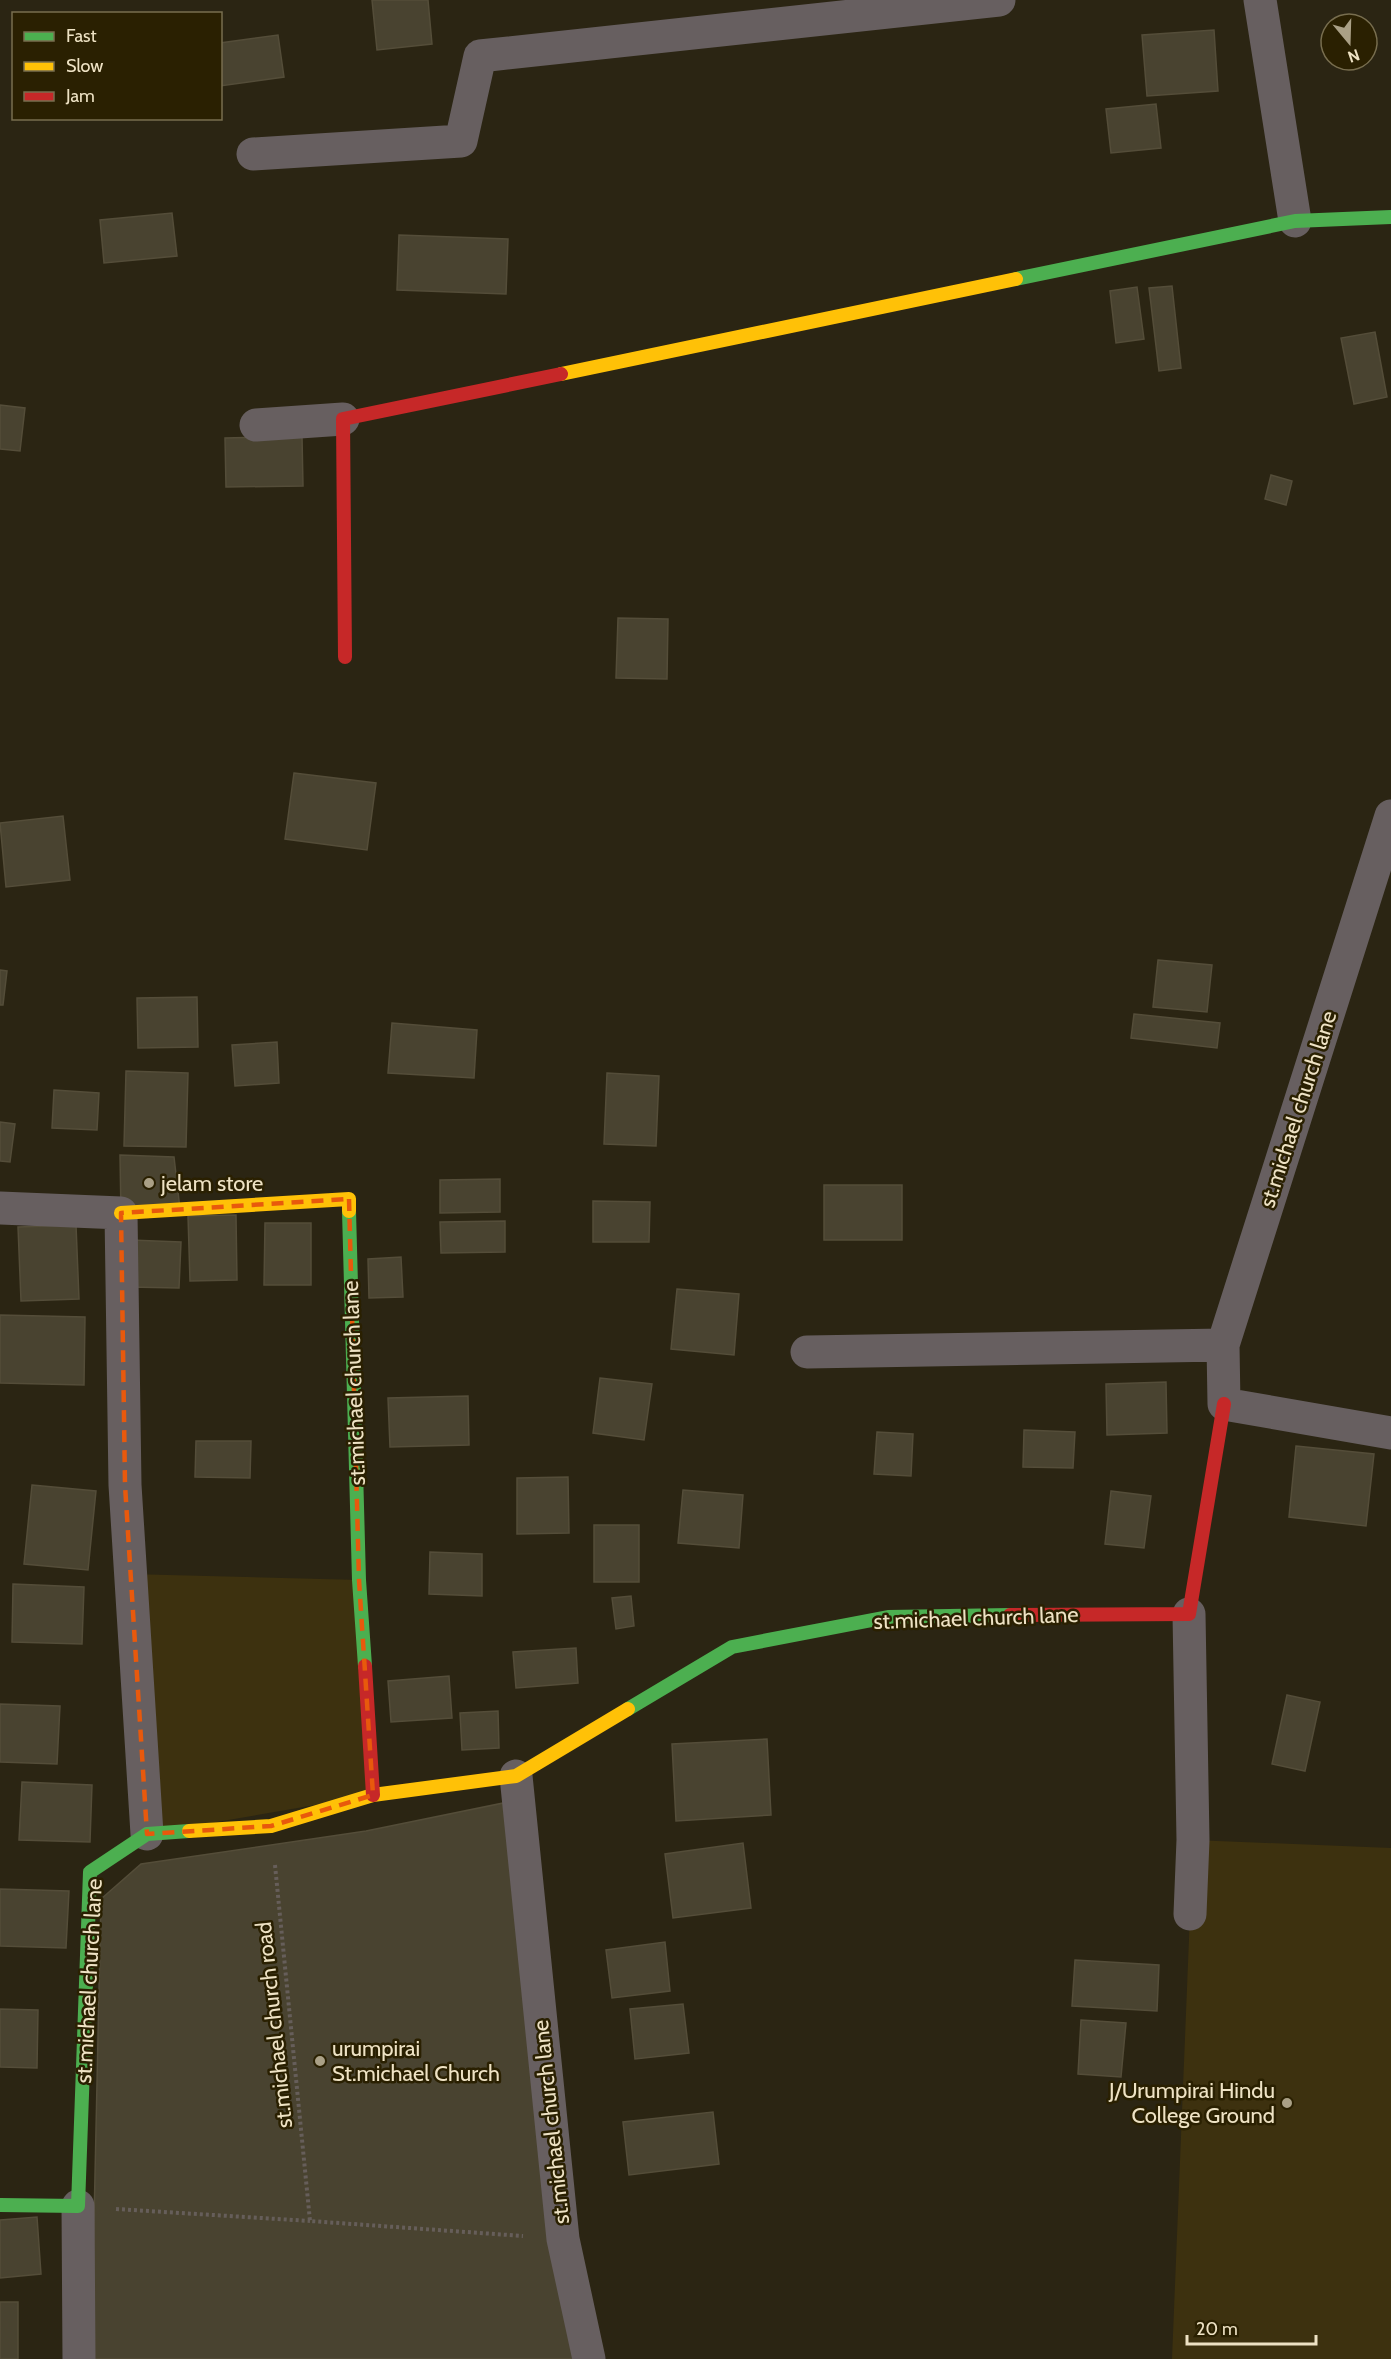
<svg xmlns="http://www.w3.org/2000/svg" width="1391" height="2359" font-family="Cabin,sans-serif">
  <style>
    .built { fill: #3d310f }
    .building { fill: #494330; stroke: #544d39; stroke-width: 1.5 }
    .lines { fill: none; stroke-linecap: round; stroke-linejoin: round }
    .path { stroke: #665e5a; stroke-width: 4; stroke-dasharray: 3 3; stroke-linecap: butt }
    .street { stroke: #675f60; stroke-width: 33 }
    .fast { stroke: #4caf50; stroke-width: 14 }
    .slow { stroke: #ffc107; stroke-width: 14 }
    .jam { stroke: #c62828; stroke-width: 14 }
    .marked { fill: none; stroke: #e8590c; stroke-width: 4.5; stroke-dasharray: 12 8; stroke-linejoin: round }
    .poi-dot { fill: #aaa086; stroke: #2a2001; stroke-width: 2 }
    .labels { text-anchor: middle; dominant-baseline: central; stroke-width: 5; stroke-linejoin: round; paint-order: stroke }
    .street-label { font-size: 22px; fill: #eee2c4; stroke: #2a2001 }
    .poi-label { font-size: 22px; fill: #eee2c4; stroke: #2a2001; text-anchor: start }
  </style>
  <rect width="100%" height="100%" fill="#2b2513"/>
  <path class="built" d="M129,1574L359,1580L373,1795L147,1834Z
    M1193,1840L1391,1848V2359H1172Z"/>
  <path class="building" d="M372,0H428L432,44L377,50Z
    M1214,30L1218,91L1147,96L1142,35Z
    M278,35L284,77L220,86V43Z
    M1156,104L1161,148L1111,153L1106,109Z
    M172,213L177,256L104,263L100,220Z
    M399,235L508,239L506,294L397,290Z
    M1172,286L1181,368L1159,371L1149,288Z
    M1137,287L1144,339L1116,343L1110,291Z
    M1375,332L1387,397L1354,404L1341,338Z
    M0,405L25,408L20,451L0,449Z
    M302,436L303,486L226,487L225,438Z
    M1271,475L1292,481L1286,505L1265,499Z
    M618,618L668,619L667,679L616,678Z
    M294,773L376,783L367,850L285,839Z
    M63,816L70,880L6,887L0,823Z
    M1158,960L1212,965L1207,1012L1153,1007Z
    M0,970L7,971L3,1005H0Z
    M197,997L198,1047L138,1048L137,998Z
    M1134,1014L1220,1023L1217,1048L1131,1038Z
    M392,1023L477,1030L474,1078L388,1073Z
    M277,1042L279,1083L235,1086L232,1045Z
    M126,1071L188,1073L186,1147L124,1146Z
    M607,1073L659,1076L656,1146L604,1144Z
    M54,1090L99,1093L97,1130L52,1128Z
    M0,1122L15,1124L10,1162L0,1161Z
    M120,1155L174,1157L180,1209L121,1213Z
    M500,1179V1212L440,1213V1180Z
    M824,1185H902V1240H824Z
    M593,1201L650,1202L649,1242H593Z
    M236,1215L237,1280L190,1281L188,1216Z
    M505,1221V1252L441,1253L440,1222Z
    M265,1223H311V1285H264Z
    M76,1225L79,1299L21,1301L18,1227Z
    M130,1240L181,1242L179,1288L129,1287Z
    M401,1257L403,1297L369,1298L368,1259Z
    M677,1289L739,1294L734,1355L671,1349Z
    M0,1315L85,1317L84,1385L0,1383Z
    M600,1378L652,1384L644,1440L593,1433Z
    M1166,1382L1167,1433L1107,1435L1106,1384Z
    M468,1396L469,1445L390,1447L388,1398Z
    M1024,1430L1075,1432L1073,1468L1023,1467Z
    M877,1432L913,1434L911,1476L874,1474Z
    M196,1441H251L250,1478L195,1477Z
    M1296,1446L1374,1454L1366,1526L1289,1517Z
    M568,1477L569,1533L517,1534V1478Z
    M32,1485L96,1491L88,1570L24,1564Z
    M683,1490L743,1495L739,1548L678,1543Z
    M1111,1491L1151,1496L1144,1548L1105,1544Z
    M594,1525H639V1582H594Z
    M430,1552L482,1554V1596L429,1594Z
    M13,1584L84,1587L82,1644L12,1642Z
    M631,1596L634,1626L616,1629L612,1598Z
    M576,1648L578,1683L516,1688L513,1652Z
    M449,1676L452,1718L391,1722L388,1681Z
    M1287,1695L1320,1702L1305,1771L1272,1764Z
    M0,1704L60,1706L57,1764L0,1762Z
    M498,1711L499,1748L462,1750L460,1713Z
    M767,1739L771,1815L676,1821L672,1744Z
    M22,1782L92,1785L90,1842L19,1840Z
    M518,1800L584,2359H91L101,1899L141,1864L366,1831Z
    M743,1843L751,1908L673,1918L665,1854Z
    M0,1889L69,1891L66,1948L0,1946Z
    M665,1942L670,1991L612,1998L606,1950Z
    M1075,1960L1159,1965L1157,2011L1072,2006Z
    M683,2004L689,2053L635,2059L630,2009Z
    M0,2009L38,2010L37,2068L0,2067Z
    M1081,2020L1126,2023L1121,2077L1078,2074Z
    M713,2112L719,2164L629,2175L623,2122Z
    M37,2217L41,2274L0,2278V2220Z
    M0,2302H18V2359H0Z"/>
  <g class="lines">
    <path class="path" d="M275,1865L310,2221L523,2236
      M116,2209L310,2221"/>
    <path class="street" d="M1260,0L1295,221
      M253,154L461,141L480,56L999,0
      M256,425L343,419
      M1391,816L1223,1345L1224,1404L1391,1433
      M0,1208L121,1213L125,1485L147,1834
      M807,1352L1223,1345
      M1189,1614L1193,1840L1190,1914
      M516,1776L563,2239L589,2359
      M78,2206L79,2359"/>
    <path class="fast" d="M1016,279L1295,221L1391,217
      M349,1211L359,1580L365,1666
      M628,1709L732,1647L888,1617L1010,1615
      M0,2205L78,2206L90,1872L147,1834L189,1831"/>
    <path class="slow" d="M561,374L1016,279
      M121,1213L349,1199V1211
      M189,1831L271,1826L373,1795L516,1776L628,1709"/>
    <path class="jam" d="M345,657L343,419L561,374
      M1010,1615L1189,1614L1224,1404
      M365,1666L373,1795"/>
  </g>
  <path class="marked" d="M349,1199L359,1580L373,1795L271,1826L147,1834L125,1485L121,1213Z"/>
  <g class="poi-dot">
    <circle cx="149" cy="1183" r="6"/>
    <circle cx="320" cy="2061" r="6"/>
    <circle cx="1287" cy="2103" r="6"/>
  </g>
  <g class="labels">
    <g class="street-label">
      <text transform="translate(1298 1109) rotate(-72)">st.michael church lane</text>
      <text transform="translate(354 1383) rotate(-92)">st.michael church lane</text>
      <text transform="translate(976 1618) rotate(-2)">st.michael church lane</text>
      <text transform="translate(89 1981) rotate(-87)">st.michael church lane</text>
      <text transform="translate(274 2025) rotate(-96)">st.michael church road</text>
      <text transform="translate(551 2122) rotate(-96)">st.michael church lane</text>
    </g>
    <g class="poi-label">
      <text x="161" y="1183">jelam store</text>
      <text x="332" y="2048">urumpirai<tspan x="332" dy="25">St.michael Church</tspan></text>
      <text x="1275" y="2090" text-anchor="end">J/Urumpirai Hindu<tspan x="1275" dy="25">College Ground</tspan></text>
    </g>
  </g>
  <rect x="12" y="12" width="210" height="108" fill="#2a2001" stroke="#786e4f" stroke-width="1.5"/>
  <rect x="24" y="32" width="30" height="9" fill="#4caf50" stroke="#786e4f" stroke-width="1.5"/>
  <text x="66" y="42" font-size="18" fill="#eee2c4">Fast</text>
  <rect x="24" y="62" width="30" height="9" fill="#ffc107" stroke="#786e4f" stroke-width="1.5"/>
  <text x="66" y="72" font-size="18" fill="#eee2c4">Slow</text>
  <rect x="24" y="92" width="30" height="9" fill="#c62828" stroke="#786e4f" stroke-width="1.5"/>
  <text x="66" y="102" font-size="18" fill="#eee2c4">Jam</text>
  <g transform="translate(1349 42) rotate(161)"><circle r="28" fill="#2a2001" stroke="#786e4f" stroke-width="1.5"/>
  <path d="M0-4.5L10 22L0 15L-10 22Z" fill="#aaa086"/>
  <text y="-9" font-size="16" font-weight="bold" text-anchor="middle" fill="#eee2c4">N</text>
  </g>
  <path d="M1187 2335v9h129v-9" fill="none" stroke="#eee2c4" stroke-width="3"/>
  <text x="1196" y="2335" font-size="18" fill="#eee2c4" stroke="#2a2001" stroke-width="4.5" paint-order="stroke">20 m</text>
</svg>
